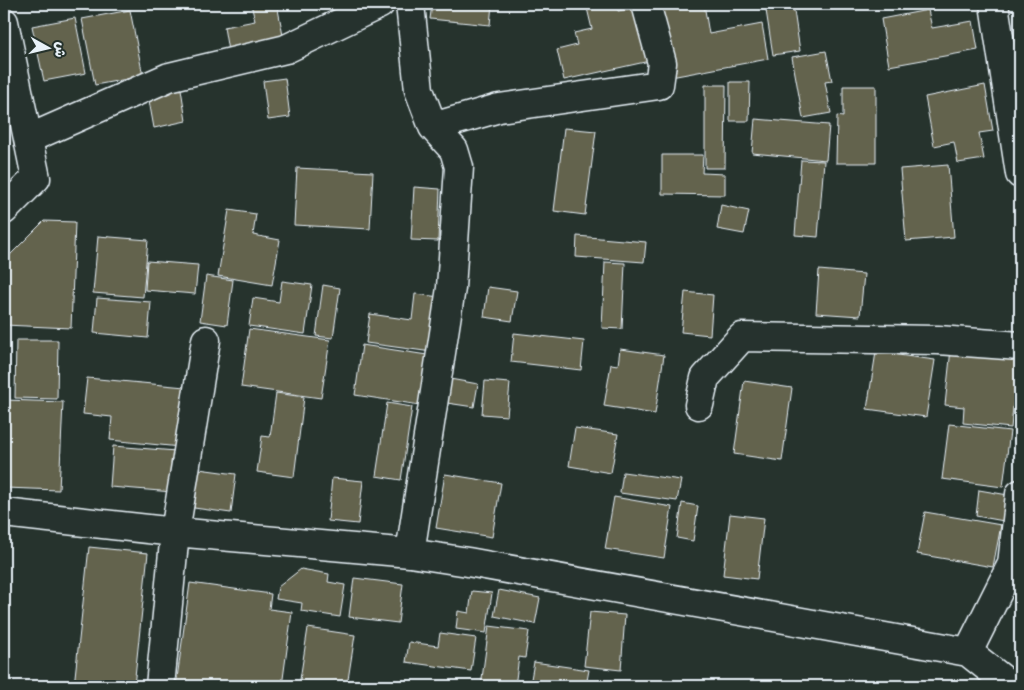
<svg xmlns="http://www.w3.org/2000/svg" width="1024" height="690" font-family="Itim,'Playpen Sans Arabic',sans-serif">
  <style>
    .building { fill: #64634e; stroke: #e8f1f8 }
    .lines { fill: none; stroke-linecap: round; stroke-linejoin: round }
    .minor-casing { stroke: #e8f1f8; stroke-width: 31 }
    .minor { stroke: #26332d; stroke-width: 28 }
  </style>
  <rect width="100%" height="100%" fill="#26332d"/>
  <filter id="ink" filterUnits="userSpaceOnUse"><feTurbulence type="fractalNoise" baseFrequency=".02" numOctaves="2"/><feDisplacementMap in="SourceGraphic" scale="10" xChannelSelector="R" yChannelSelector="G"/><feConvolveMatrix kernelMatrix="1 2 1 2 8 2 1 2 1" color-interpolation-filters="sRGB"/></filter>
  <g filter="url(#ink)">
    <path class="building" d="M251,4H277L284,41L228,51L224,27L255,21Z
      M432,4H492L490,25L430,19Z
      M604,4H616L618,11L642,6L654,60L564,80L557,50L577,45L574,33L592,29L587,8Z
      M657,4H704L709,34L762,24L768,59L671,77Z
      M765,4H793L800,51L773,55Z
      M130,10L143,76L95,85L82,19Z
      M928,10L932,28L973,21L978,50L889,66L881,19Z
      M75,18L86,73L44,81L32,26Z
      M826,51L832,81L825,82L831,113L803,118L792,57Z
      M285,78L290,117L268,120L263,81Z
      M730,82H750L749,121H730Z
      M705,85H726L725,168H705Z
      M985,85L993,131L979,133L984,159L958,163L954,142L934,146L925,97Z
      M843,86H876V163H836L837,116L843,117Z
      M181,89L186,121L154,128L148,95Z
      M755,119L829,125L826,160L752,153Z
      M564,128L596,131L585,215L554,211Z
      M662,155H703L702,173L725,174V195L662,194Z
      M801,160L824,161L818,237L795,235Z
      M948,165L954,237L906,241L900,169Z
      M297,168L373,172L370,229L294,225Z
      M414,187L440,189L438,241L411,240Z
      M721,205L749,211L744,234L717,229Z
      M229,210L256,214L253,235L280,240L272,285L218,276Z
      M44,221L75,222L71,328L4,325V261Z
      M98,236L148,240L143,297L93,293Z
      M577,236L646,242L644,262L576,257Z
      M147,261L198,265L195,294L145,290Z
      M605,262L625,263L622,329L602,328Z
      M819,270L864,274L860,316L816,313Z
      M206,276L233,280L227,325L200,321Z
      M282,281L312,285L305,334L249,326L253,298L279,302Z
      M323,285L340,288L333,338L316,336Z
      M488,287L517,291L512,321L484,317Z
      M685,292L713,295L710,335L681,332Z
      M415,294L440,297L432,352L366,343L370,314L412,320Z
      M97,298L151,302L148,338L94,333Z
      M249,329L330,340L321,398L241,387Z
      M514,333L584,341L581,370L511,362Z
      M16,340H58L57,399L15,398Z
      M362,345L427,355L420,405L355,395Z
      M620,349L664,355L655,414L604,406L611,364L618,365Z
      M951,349L1018,356L1011,428L963,423L964,407L945,405Z
      M876,352L935,360L926,417L867,409Z
      M87,378L185,387L180,447L110,440L112,417L83,414Z
      M450,379L478,384L474,407L447,403Z
      M485,381L510,383L507,416L482,414Z
      M744,381L792,388L782,461L734,454Z
      M276,393L304,397L294,477L257,472L262,436L270,437Z
      M4,400L63,402L59,490L5,488L7,422H4Z
      M387,403L412,407L401,480L376,476Z
      M949,424L1010,431L1003,487L942,479Z
      M575,428L618,434L611,473L569,466Z
      M113,446L176,451L173,492L110,487Z
      M199,469L236,474L231,513L194,508Z
      M623,472L681,480L677,501L620,493Z
      M445,474L501,483L492,537L436,528Z
      M332,478L363,481L358,524L328,521Z
      M979,490L1008,495L1004,521L976,516Z
      M614,497L672,507L664,558L605,549Z
      M682,503L698,506L693,541L677,538Z
      M925,512L1001,525L993,567L917,554Z
      M730,514L764,518L757,579L723,575Z
      M89,547L148,553L134,686H74Z
      M301,569L329,574L328,582L345,585L340,617L301,611L302,603L276,599L278,587Z
      M354,578L403,584L398,623L349,617Z
      M190,583L271,594L269,609L292,612L282,686H176Z
      M499,590L540,598L535,624L494,616Z
      M472,591L492,593L486,633L456,629L458,611L469,613Z
      M590,612L625,615L621,670L584,666Z
      M489,626L529,631L525,658L519,657L515,686H481Z
      M308,628L355,635L347,686H299Z
      M440,633L476,638L471,671L406,662L409,642L438,646Z
      M534,662L589,670L586,686L530,685Z"/>
    <g class="lines">
      <g class="minor-casing">
        <path id="minor" d="M994,4L1020,174
          M4,22L36,178L4,210
          M433,127L499,108L659,85L662,63L646,4
          M28,139L169,77L286,49L380,4
          M699,405L705,378L742,337L938,340L1020,346
          M4,513L175,532L410,553L468,562L968,652L1011,686
          M410,553L451,288L459,167L454,150L433,127L419,90L410,4
          M968,652L1012,564L1020,494
          M160,686L175,532L206,340"/>
      </g>
      <use href="#minor" class="minor"/>
    </g>
  </g>
  <rect width="1024" height="690" fill="none" stroke="#26332d" stroke-width="20"/>
  <rect x="10" y="10" width="1004" height="670" fill="none" stroke="#e8f1f8" stroke-width="2" filter="url(#ink)"/>
  <g transform="translate(48 48) rotate(98)" stroke="#26332d" stroke-width="4" paint-order="stroke">
  <path d="M0-4L9 19L0 12L-9 19Z" fill="#e8f1f8"/>
  <text y="-8" font-size="14" font-weight="bold" text-anchor="middle" fill="#e8f1f8">ش</text>
  </g>
</svg>
